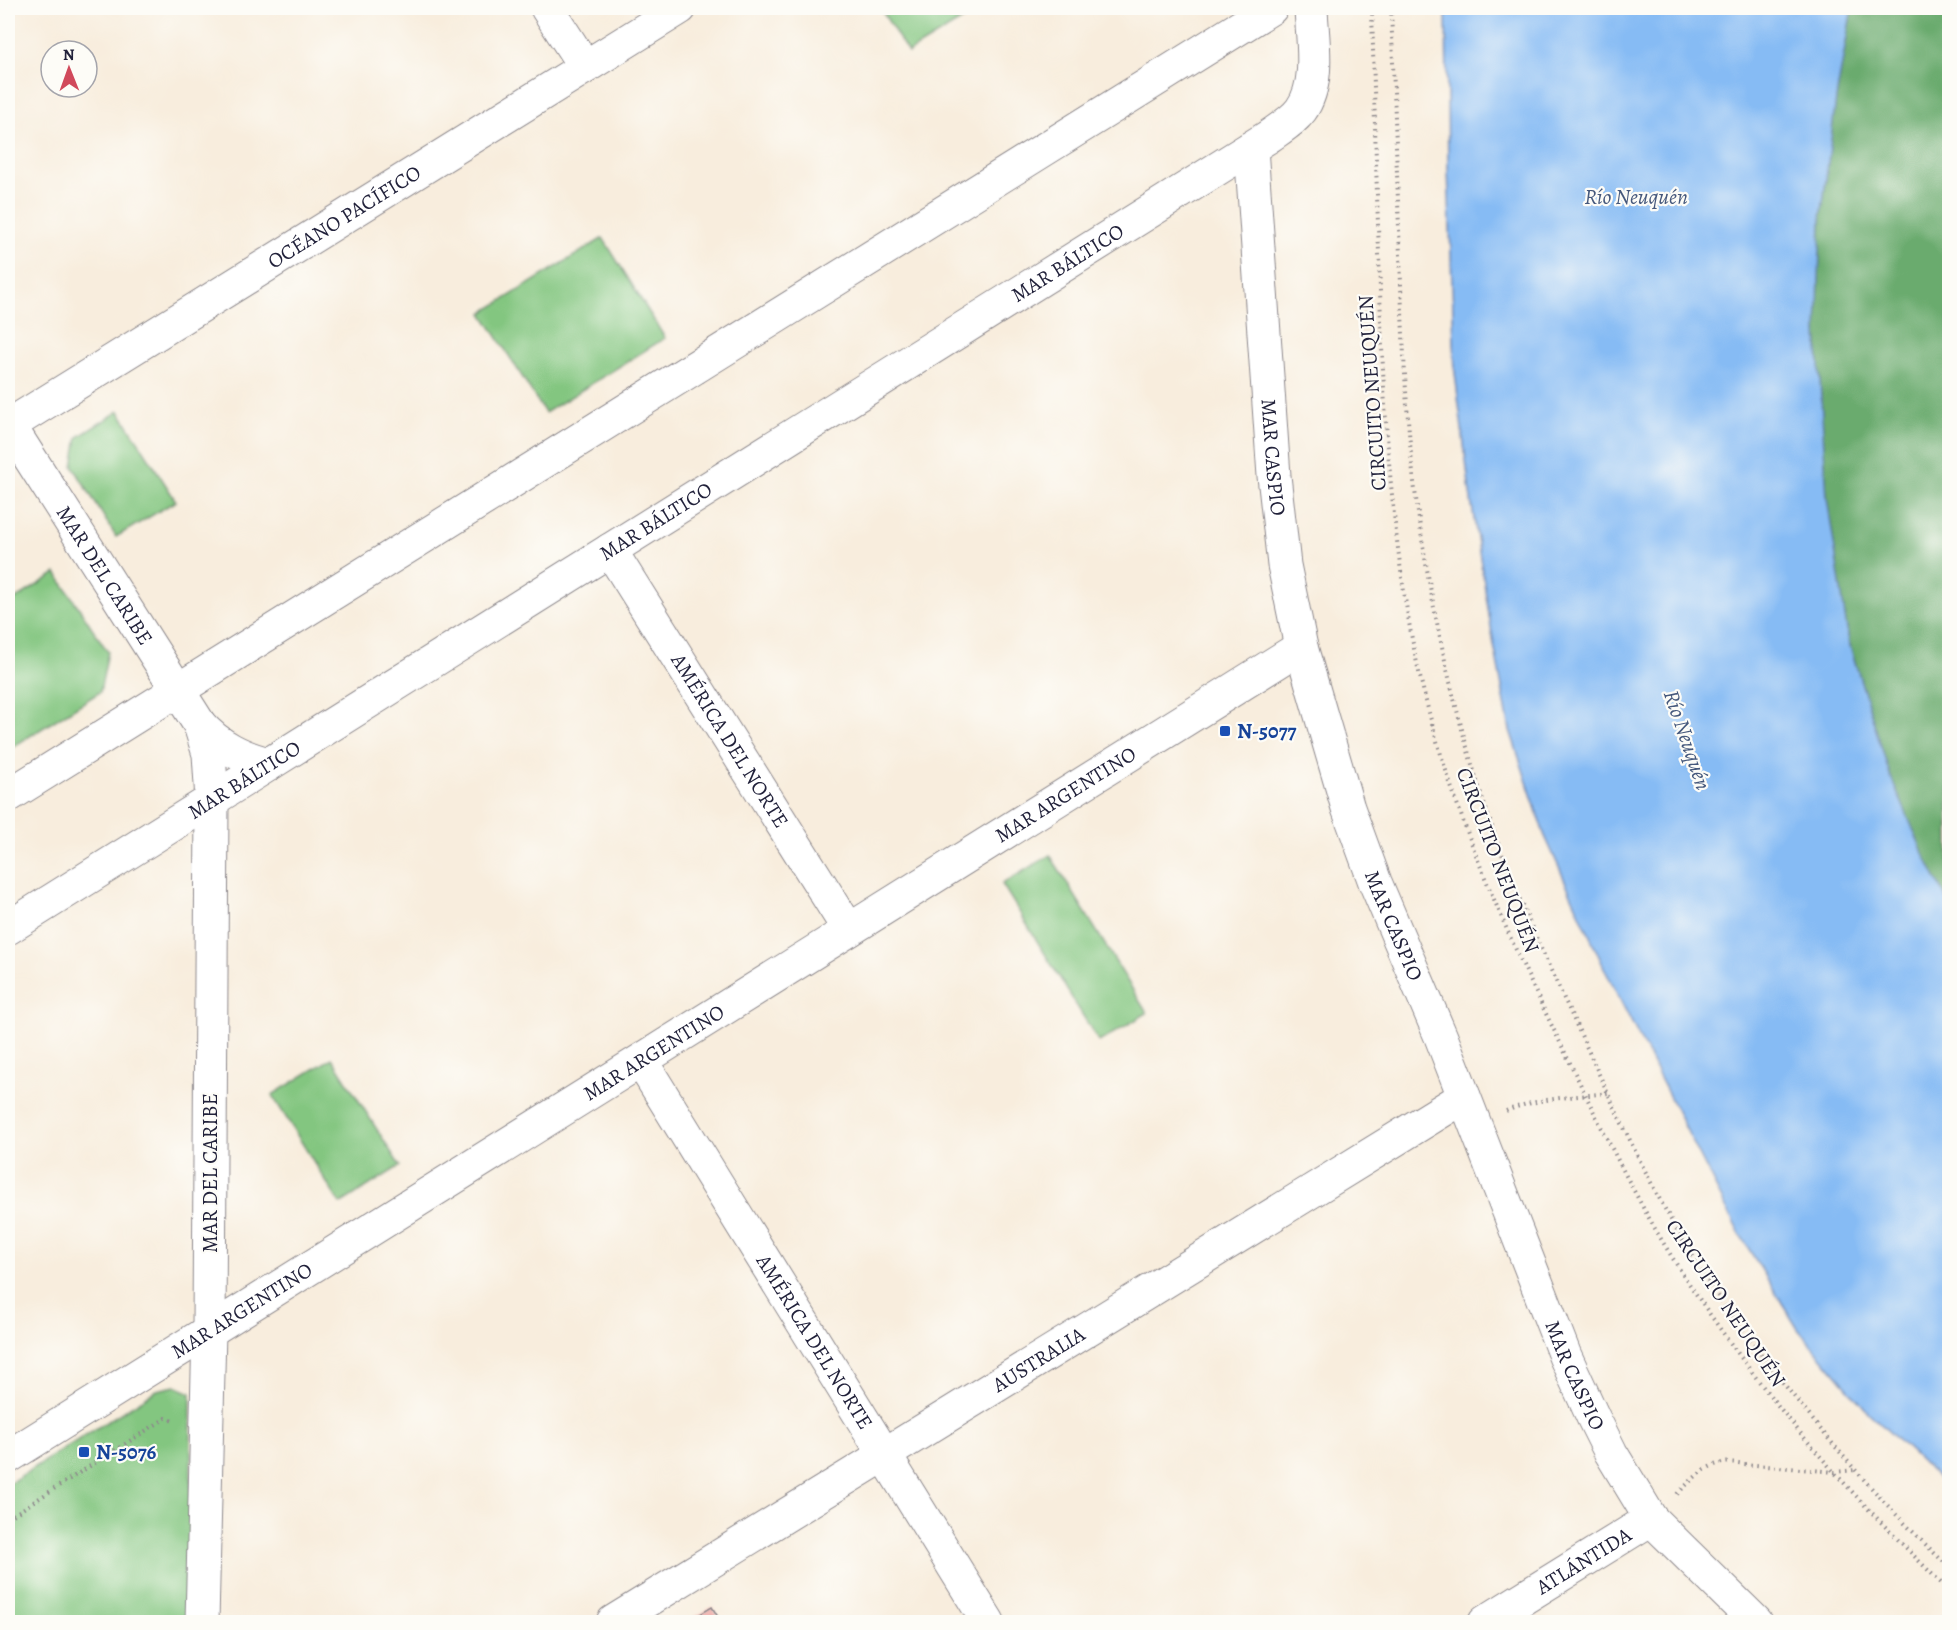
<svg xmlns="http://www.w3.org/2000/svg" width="1957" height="1630" font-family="Alegreya,serif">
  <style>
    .green { fill: #83c680; stroke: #52745e; stroke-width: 1.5 }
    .forest { fill: #6aab6e; stroke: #466654; stroke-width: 1.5 }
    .water { fill: #86bbf4; stroke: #546e98; stroke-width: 1.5 }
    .building { fill: #eba19e }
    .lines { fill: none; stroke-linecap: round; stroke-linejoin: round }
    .street-casing { stroke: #8d888c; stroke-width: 35 }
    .path { stroke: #8d888c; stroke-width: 4; stroke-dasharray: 1.5 4.5; stroke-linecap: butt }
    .street { stroke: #fff; stroke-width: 33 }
    .transit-dot { fill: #1a4fb4; stroke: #fdfcf7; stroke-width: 2 }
    .labels { text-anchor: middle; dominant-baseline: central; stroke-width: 4.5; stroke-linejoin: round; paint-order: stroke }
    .street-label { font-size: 21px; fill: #22223b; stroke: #fdfcf7 }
    .transit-label { font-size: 21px; font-weight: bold; fill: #164399; stroke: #fdfcf7; text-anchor: start }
    .water-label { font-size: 22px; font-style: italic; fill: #45587c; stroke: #fdfcf7 }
  </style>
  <rect width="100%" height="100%" fill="#fdfcf7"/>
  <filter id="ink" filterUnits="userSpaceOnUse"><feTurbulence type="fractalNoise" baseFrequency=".0167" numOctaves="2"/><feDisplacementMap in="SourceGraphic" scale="12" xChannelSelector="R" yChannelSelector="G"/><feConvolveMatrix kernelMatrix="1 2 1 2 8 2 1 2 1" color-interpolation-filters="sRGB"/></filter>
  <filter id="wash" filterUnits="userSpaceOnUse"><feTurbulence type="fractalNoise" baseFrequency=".008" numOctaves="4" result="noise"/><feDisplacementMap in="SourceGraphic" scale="24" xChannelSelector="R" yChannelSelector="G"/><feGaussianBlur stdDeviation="1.35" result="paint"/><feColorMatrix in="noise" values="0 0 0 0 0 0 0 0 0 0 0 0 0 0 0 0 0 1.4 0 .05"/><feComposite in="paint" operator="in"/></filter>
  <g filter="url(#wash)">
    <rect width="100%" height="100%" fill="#f8eddd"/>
    <path class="green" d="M880,8H982L908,53Z
      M603,238L665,338L545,413L482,313Z
      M119,411L176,501L116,537L73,466L78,437Z
      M56,573L108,652L100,692L8,750V604Z
      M1050,855L1147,1013L1099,1042L1002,884Z
      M332,1058L400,1166L340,1204L272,1095Z
      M175,1386L191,1393V1622H8V1484L157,1390Z"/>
    <path class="forest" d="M1852,8H1949V904L1921,848L1890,775L1849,643L1827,498L1817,332L1821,219L1836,98Z"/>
    <path class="water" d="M1446,8H1852L1836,98L1821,219L1817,332L1827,498L1849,643L1890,775L1921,848L1949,904V1488L1869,1413L1798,1329L1739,1233L1606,972L1544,834L1510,730L1492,634L1470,493L1455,373L1448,169Z"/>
    <g id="blocks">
      <path class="building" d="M712,1607L721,1622H687Z"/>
    </g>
  </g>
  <g filter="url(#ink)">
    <use href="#blocks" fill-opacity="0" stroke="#8d888c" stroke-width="1.5"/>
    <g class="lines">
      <g class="street-casing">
        <g id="street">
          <path d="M547,8L585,67"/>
          <path id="s1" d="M1251,148L1274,476L1284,565L1301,647L1348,808L1375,882L1441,1037L1565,1356L1593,1417L1611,1453L1651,1519L1756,1622"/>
          <path id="s2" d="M9,425L200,725C219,746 241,757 269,764"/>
          <path id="s3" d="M8,426L680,8"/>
          <path id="s4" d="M610,550L849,930"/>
          <path d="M200,725L209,754L212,800L209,1331L202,1622"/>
          <path d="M8,796L1271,8"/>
          <path id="s5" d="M8,928L1268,137C1279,129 1293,121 1301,110C1321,82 1312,39 1311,8"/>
          <path id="s6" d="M641,1061L988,1622"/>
          <path id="s7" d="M8,1457L1301,647"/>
          <path id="s8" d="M613,1622L1464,1097"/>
          <path id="s9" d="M1485,1622L1651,1519"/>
        </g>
      </g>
      <path class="path" d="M1372,8C1374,89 1376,171 1379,253C1382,378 1388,504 1410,628C1435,766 1489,897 1550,1022C1594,1111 1635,1203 1690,1285C1740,1360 1796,1432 1858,1498C1888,1530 1919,1561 1950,1592
        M1391,8C1394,90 1397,173 1400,256C1403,342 1406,428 1418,513C1435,629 1461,745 1502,854C1525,916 1553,975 1581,1035C1618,1115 1654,1197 1702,1272C1722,1303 1745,1333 1767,1362C1823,1435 1883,1505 1950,1568
        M1506,1111C1537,1098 1574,1097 1608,1093
        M1677,1494C1698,1474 1712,1457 1744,1464L1835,1472L1855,1470
        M8,1518L166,1418L173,1421"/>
      <use href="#street" class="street"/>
    </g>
  </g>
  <g class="transit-dot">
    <rect x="1219" y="725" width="12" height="12" rx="3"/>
    <rect x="78" y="1446" width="12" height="12" rx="3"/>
  </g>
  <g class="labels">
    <g class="street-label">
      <text stroke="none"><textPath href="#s3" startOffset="396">OCÉANO PACÍFICO</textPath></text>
      <text stroke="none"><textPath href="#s5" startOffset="1251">MAR BÁLTICO</textPath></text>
      <text transform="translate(1372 393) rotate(-94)">CIRCUITO NEUQUÉN</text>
      <text stroke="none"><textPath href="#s1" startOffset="310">MAR CASPIO</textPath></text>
      <text stroke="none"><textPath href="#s5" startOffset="765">MAR BÁLTICO</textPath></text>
      <text stroke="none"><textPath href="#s2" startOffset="178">MAR DEL CARIBE</textPath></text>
      <text stroke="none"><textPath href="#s4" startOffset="225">AMÉRICA DEL NORTE</textPath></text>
      <text stroke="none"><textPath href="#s5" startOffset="279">MAR BÁLTICO</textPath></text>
      <text stroke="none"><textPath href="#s7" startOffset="1248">MAR ARGENTINO</textPath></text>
      <text transform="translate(1498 860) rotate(69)">CIRCUITO NEUQUÉN</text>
      <text stroke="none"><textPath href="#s1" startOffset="796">MAR CASPIO</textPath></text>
      <text stroke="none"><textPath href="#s7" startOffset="762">MAR ARGENTINO</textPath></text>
      <text transform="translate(210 1173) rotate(-90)">MAR DEL CARIBE</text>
      <text transform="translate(1726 1303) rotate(56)">CIRCUITO NEUQUÉN</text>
      <text stroke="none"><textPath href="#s7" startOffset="276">MAR ARGENTINO</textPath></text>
      <text stroke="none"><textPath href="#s6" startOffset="330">AMÉRICA DEL NORTE</textPath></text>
      <text stroke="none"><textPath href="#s8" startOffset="500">AUSTRALIA</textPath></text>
      <text stroke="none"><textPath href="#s1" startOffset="1281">MAR CASPIO</textPath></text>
      <text stroke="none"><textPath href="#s9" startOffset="116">ATLÁNTIDA</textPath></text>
    </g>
    <g class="transit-label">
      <text x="1237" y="731">N-5077</text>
      <text x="96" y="1452">N-5076</text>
    </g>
    <g class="water-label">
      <text x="1636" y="197">Río Neuquén</text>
      <text transform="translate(1687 740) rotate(71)">Río Neuquén</text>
    </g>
  </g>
  <rect width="1957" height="1630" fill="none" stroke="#fdfcf7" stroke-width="30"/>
  <g transform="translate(69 69) rotate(359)"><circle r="28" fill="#fdfcf7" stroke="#a5a5ac" stroke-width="1.5"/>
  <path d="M0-4.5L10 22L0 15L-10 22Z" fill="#d1495b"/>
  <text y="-9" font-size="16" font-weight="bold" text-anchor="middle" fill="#22223b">N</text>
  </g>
</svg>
